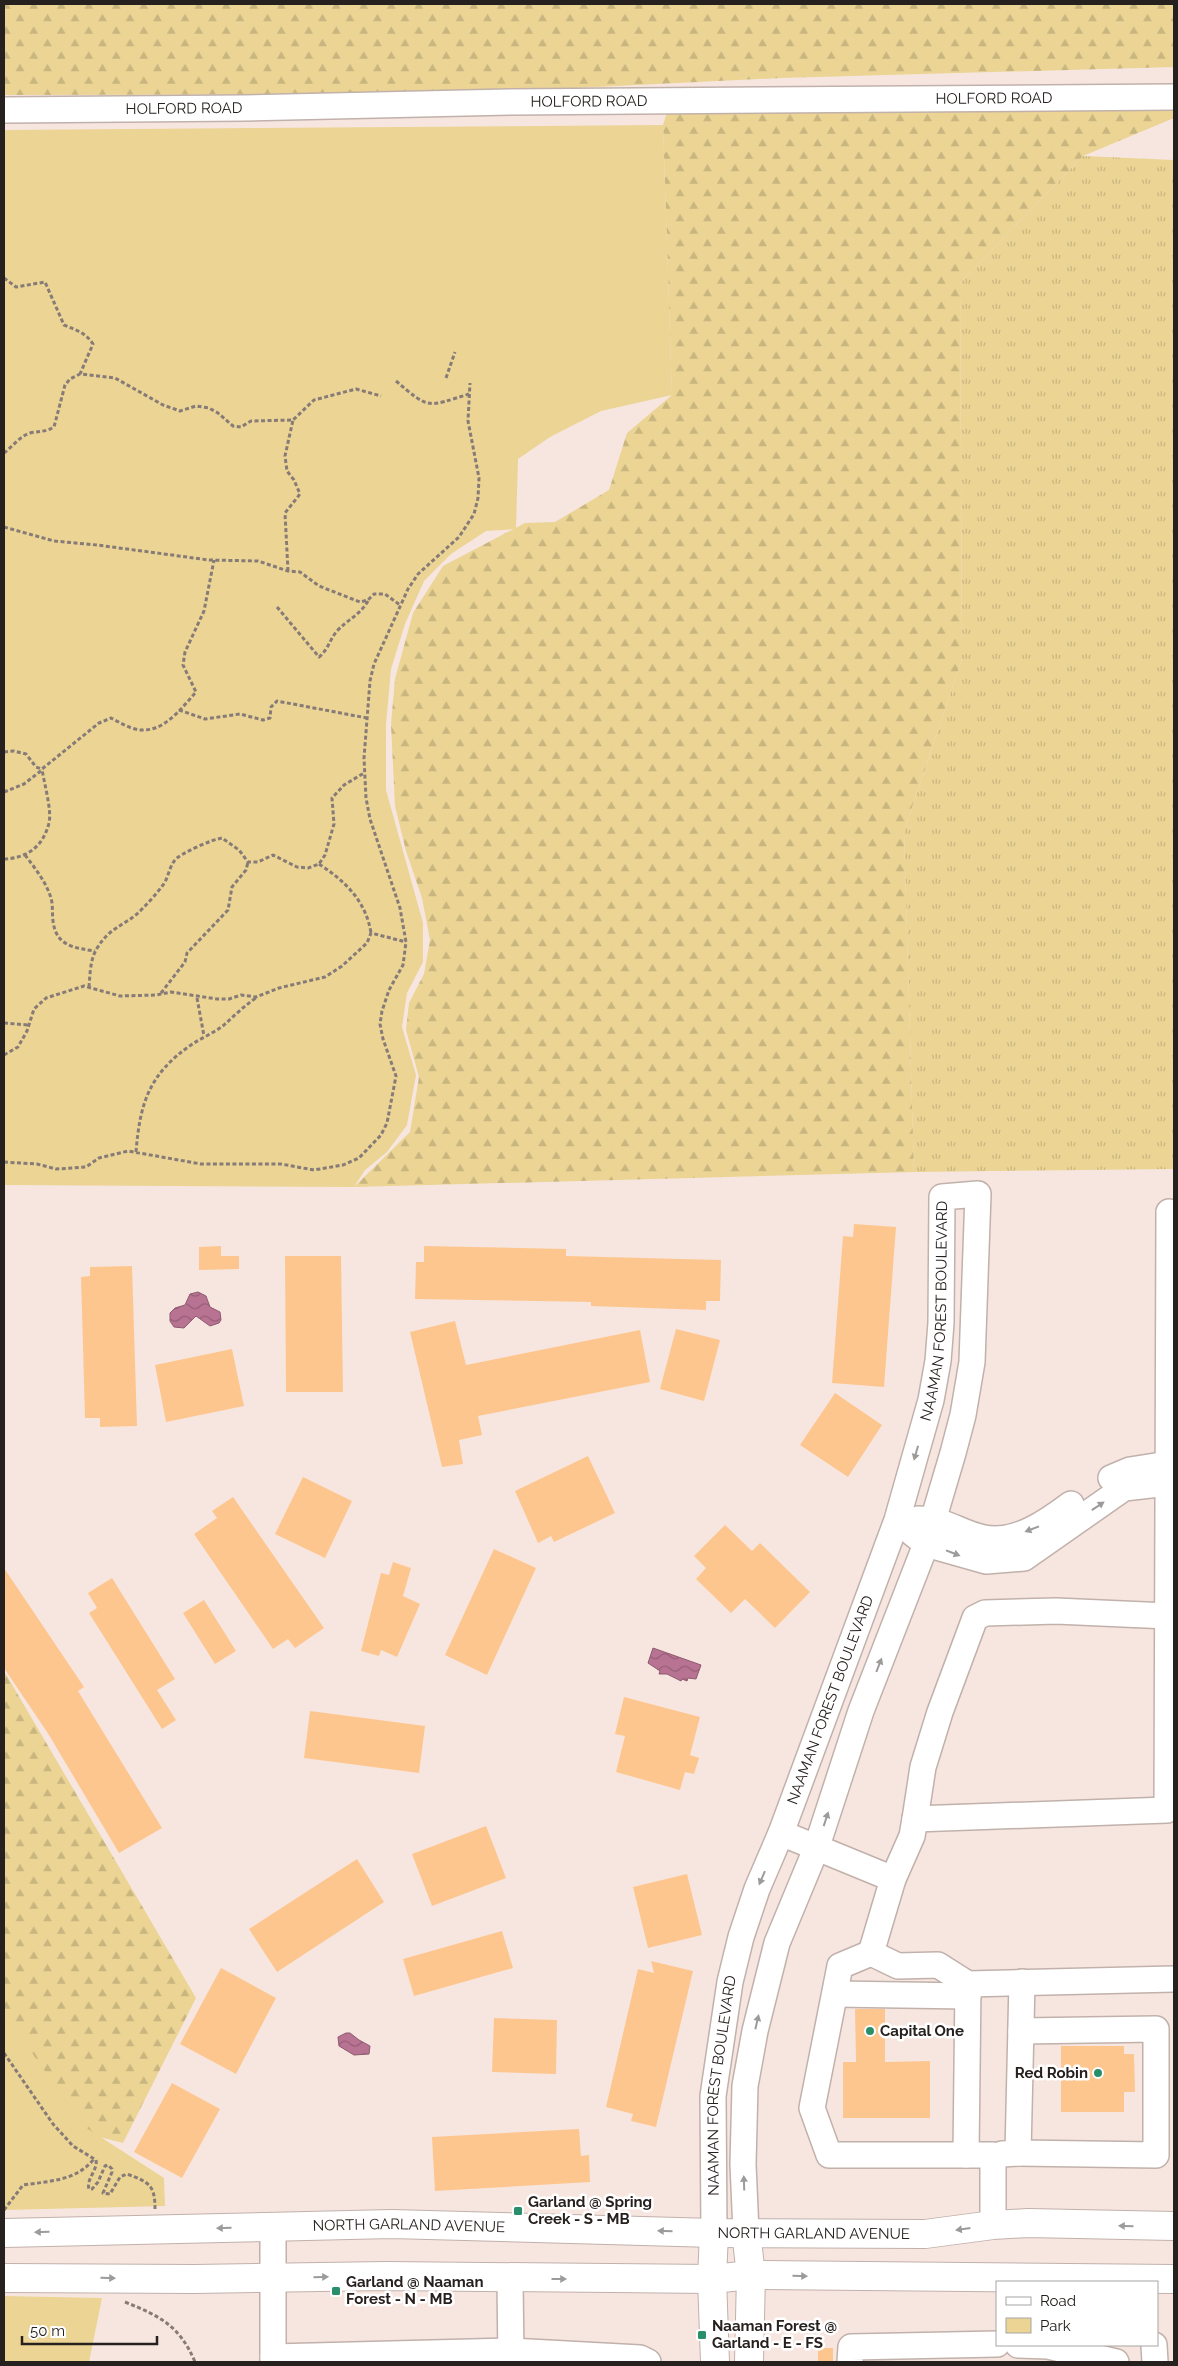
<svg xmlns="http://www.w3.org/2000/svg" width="1178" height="2366" font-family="Raleway,sans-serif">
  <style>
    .grass { fill: url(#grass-tufts) }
    .forest { fill: url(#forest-firs) }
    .green { fill: #ebd494 }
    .water { fill: url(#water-waves); stroke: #8d5a6f }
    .building { fill: #fec68f }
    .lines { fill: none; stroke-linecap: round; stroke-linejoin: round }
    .minor-casing { stroke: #c1b1ab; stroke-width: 28 }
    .major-casing { stroke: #c1b1ab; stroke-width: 30 }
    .path { stroke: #877b77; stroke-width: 3; stroke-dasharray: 4 2.5; stroke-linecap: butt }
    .minor { stroke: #fff; stroke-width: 25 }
    .major { stroke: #fff; stroke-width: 28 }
    .oneway { fill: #9d9b9a }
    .poi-dot { fill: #298f6a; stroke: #fff; stroke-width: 2 }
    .labels { text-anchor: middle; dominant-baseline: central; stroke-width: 5; stroke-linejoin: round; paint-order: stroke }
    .street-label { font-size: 15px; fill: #26201e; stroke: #fff }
    .poi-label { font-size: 15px; font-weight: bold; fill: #26201e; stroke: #fff; text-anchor: start }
  </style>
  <defs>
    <pattern id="grass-tufts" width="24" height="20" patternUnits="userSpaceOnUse" patternTransform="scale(1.25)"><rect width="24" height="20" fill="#ebd494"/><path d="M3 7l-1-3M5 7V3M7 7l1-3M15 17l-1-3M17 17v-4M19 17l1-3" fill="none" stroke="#c9b67f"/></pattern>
    <pattern id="forest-firs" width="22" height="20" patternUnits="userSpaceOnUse" patternTransform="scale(1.25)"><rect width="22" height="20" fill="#ebd494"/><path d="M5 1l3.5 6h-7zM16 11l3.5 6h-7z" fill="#c9b67f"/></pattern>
    <pattern id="water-waves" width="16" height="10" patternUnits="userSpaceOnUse" patternTransform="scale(1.25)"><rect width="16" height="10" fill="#b97392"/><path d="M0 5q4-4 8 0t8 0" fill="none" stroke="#965e77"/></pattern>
  </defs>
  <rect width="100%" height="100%" fill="#f7e6df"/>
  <path class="grass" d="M1083,156L1174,160V1169L914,1172L904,831L962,659L960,283Z"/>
  <path class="forest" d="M4,4H1174V67L781,78L454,94L4,95Z
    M668,109L1174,110V118L1083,156L960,283L962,659L904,831L914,1172L354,1187L410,1132L419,1077L406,1030L409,1003L424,974L430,940L422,898L406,851L395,806L391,724L395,679L413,613L443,566L525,523L555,522L609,490L627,433L672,395L663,125Z
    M4,1671L196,1998L123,2143L80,2132L4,2026Z"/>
  <path class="green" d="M663,125L672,395L601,411L550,437L518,459L516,529L486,531L451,554L424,581L405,624L391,669L386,725V790L423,923V962L407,993L402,1027L416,1075L407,1125L387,1152L365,1170L354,1187L4,1185V130Z
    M4,2014L85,2127L164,2178L165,2206L4,2210Z
    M4,2296L102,2298L89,2362H4Z"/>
  <path class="water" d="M198,1292L206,1296L210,1307L220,1312L221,1320L219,1323L210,1326L196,1316L184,1328L174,1327L170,1321V1313L175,1308L185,1305L190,1294Z
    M653,1648L701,1665L696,1679L688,1678L687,1681L682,1679L681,1681L667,1674H659L660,1671L648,1663Z
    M346,2033H350L359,2040L370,2046L369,2054L354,2055L339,2046L338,2037Z"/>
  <path class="building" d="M854,1224L896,1227L884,1387L832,1383L843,1236L853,1237Z
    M221,1246V1256H239V1269L199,1270V1247Z
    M424,1246L566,1249V1256L721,1260L720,1301H706V1310L591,1306V1302L415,1299L416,1262H424Z
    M285,1256H341L343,1392H286Z
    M132,1266L137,1426L100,1427V1418H85L81,1277L90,1276V1267Z
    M455,1321L466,1365L640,1330L650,1382L478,1416L482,1435L459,1440L463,1464L442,1467L410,1332Z
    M676,1329L720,1340L704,1401L660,1389Z
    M232,1349L244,1406L166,1422L155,1365Z
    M835,1393L882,1425L848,1477L800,1445Z
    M588,1456L615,1513L554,1542L551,1536L538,1543L515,1491Z
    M303,1477L352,1501L325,1558L275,1534Z
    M233,1497L324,1628L295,1648L288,1639L273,1649L194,1534L217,1518L212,1511Z
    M725,1525L752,1551L760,1543L810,1592L775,1628L745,1599L731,1613L696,1579L706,1568L694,1556Z
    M494,1549L536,1568L487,1675L445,1655Z
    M393,1562L411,1568L403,1596L420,1604L397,1657L381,1650L379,1656L361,1651L381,1573L389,1575Z
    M4,1568L84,1687L78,1691L162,1828L119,1853L49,1735L4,1668Z
    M112,1578L175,1679L157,1690L176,1720L162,1729L89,1613L97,1608L88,1593Z
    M204,1600L236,1651L215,1664L183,1613Z
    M624,1697L700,1717L690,1755L699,1758L694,1774L685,1772L680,1790L616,1772L625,1736L615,1734Z
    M310,1711L425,1726L419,1773L304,1758Z
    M486,1826L506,1878L432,1906L412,1854Z
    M357,1859L384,1902L277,1972L249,1929Z
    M687,1874L702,1935L648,1948L633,1887Z
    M502,1931L513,1968L414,1996L403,1959Z
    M651,1961L693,1971L656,2127L631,2121L633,2114L606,2107L638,1969L654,1973Z
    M221,1968L276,1998L236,2074L180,2044Z
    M855,2009H885V2062L930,2061V2118H843V2062H856Z
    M494,2018L557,2020L556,2074L492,2072Z
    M1061,2046H1124V2054H1134L1135,2092H1124V2112H1061Z
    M172,2083L220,2109L182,2178L134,2152Z
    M579,2129L581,2156L589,2155L590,2182L435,2191L432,2137Z
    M818,2348H833V2362H818Z"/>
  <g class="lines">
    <g class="minor-casing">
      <g id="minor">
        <path id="s1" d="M4,110L244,108L510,102L1174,97"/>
        <path d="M1111,1478L1130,1470L1168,1464"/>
        <path d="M918,1519C946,1519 959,1533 984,1538C1016,1544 1047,1522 1071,1504"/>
        <path d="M912,1533L926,1544L986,1561L1024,1558L1124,1488L1168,1483"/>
        <path d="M1168,1616L1056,1611L985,1613L975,1618L940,1712L923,1767L915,1819L1167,1810L1169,1212"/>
        <path d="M781,1833L893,1879L871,1953"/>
        <path d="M893,1879L912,1836L915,1819"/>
        <path d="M835,1994L968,1996"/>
        <path d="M1018,2153L1156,2155V2029L1021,2031"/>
        <path d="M1002,2154L1018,2153L1022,1982"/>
        <path d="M966,2155L968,1984"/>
        <path d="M993,2225V2155H829L812,2108L840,1966L871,1953L898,1966L938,1965L968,1984L1174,1979"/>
        <path d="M273,2226V2362"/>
        <path id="s2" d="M714,2233L713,2096L730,1982L741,1937L757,1889L781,1833L897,1520L931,1400L938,1361L941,1323L942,1197L978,1194L972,1362L963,1415L953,1453L926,1544L861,1711L816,1849L777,1943L755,2031L745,2086L743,2164L746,2232"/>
        <path d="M510,2279L511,2362"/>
        <path d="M1018,2345L1048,2346L1116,2362"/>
        <path d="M1154,2345L1155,2362"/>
        <path d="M273,2357L511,2351L640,2358L648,2362"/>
        <path d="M850,2362L851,2347L997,2344"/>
      </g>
    </g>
    <g class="major-casing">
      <g id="major">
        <path d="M746,2232L751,2275L749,2362"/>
        <path id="s3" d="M4,2233L392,2224L714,2233L925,2234L993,2225L1028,2223L1174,2226"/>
        <path d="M714,2233L712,2279L715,2362"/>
        <path d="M4,2278L194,2279L386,2276L712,2279L751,2275L1174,2279"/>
      </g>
    </g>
    <path class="path" d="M4,278L16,287L45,282L64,325C76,330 86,333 93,344L80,374
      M446,378L455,352
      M396,381C430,410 427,407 469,394
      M4,453C12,447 20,436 30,433C39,431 46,432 54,427L65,385L70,379L80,374L115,378L163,405L180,411L196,406L209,408L218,413L233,426L241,427L251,421L293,420L314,400L356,389L381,396
      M4,527L54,541L97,545L209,560L258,561L288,571L300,572L319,586L360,602L368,600L374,594H385L400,605
      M288,571L285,513L300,494L294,480L287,471L285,456L293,420
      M277,607L319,657C328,650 330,639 337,631C348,619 359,616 368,601
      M179,710L205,719L240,714L263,720L270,718L271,707L277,701L367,718
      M4,752L14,751L26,754L36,767L42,769L99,723L111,718C119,722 130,729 140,730C164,732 181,709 196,692L183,665L185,652L204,611L214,560
      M4,792L24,784L42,770
      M25,855C35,868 46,882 51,898C53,905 52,913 53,921C56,946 74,948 95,951
      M4,859C27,858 43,847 49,823C52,810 44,783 42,769
      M319,864C345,881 366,901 371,933
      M89,987C90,975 90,961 96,950C110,925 127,926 143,908C150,901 157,893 163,885C169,877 169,865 177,858C186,851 211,840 222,838L239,850L248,862H258L273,855L297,867L308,868L319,864L325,855L334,824L332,798L344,785L364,773
      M161,993L185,962L187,953L228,910L232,887L246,870L248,862
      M197,998L204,1036
      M4,1023L28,1025
      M4,1055L18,1047L27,1031L34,1009L46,998L84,986L120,996L156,995L171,992L217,999H229L241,995L256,997L279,988L325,977L342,966L367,943L371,933L406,942
      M136,1152C140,1103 149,1074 191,1045C201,1038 214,1033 224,1025C234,1016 244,1006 256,998
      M4,1162L37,1164L56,1169L72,1168L86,1167L99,1158L128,1151L201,1164H281L314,1170L343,1165L359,1158L381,1135L387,1123L396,1076L383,1039L380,1024L382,1011L389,990L403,965L406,942L400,908L370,819L366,798L364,758L370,681L374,664L408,589L418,574L459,537L474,514L478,498L479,478L468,421L470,383
      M4,2053L53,2124L73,2146L96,2160C98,2170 86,2179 89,2189H92L98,2182L105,2166L108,2165L112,2169V2172L103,2193L110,2194L120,2177L127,2174C149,2182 155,2185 155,2209
      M4,2210L23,2185C50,2181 76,2181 94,2159
      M125,2302C160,2316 180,2326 195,2362"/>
    <use href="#minor" class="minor"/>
    <use href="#major" class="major"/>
  </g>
  <defs><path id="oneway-solid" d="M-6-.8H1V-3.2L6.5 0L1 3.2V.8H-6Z" transform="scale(1.25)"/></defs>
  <g class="oneway">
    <use href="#oneway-solid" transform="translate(916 1453) rotate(106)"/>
    <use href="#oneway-solid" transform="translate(1098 1506) rotate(-34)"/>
    <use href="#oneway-solid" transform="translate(1032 1529) rotate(159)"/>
    <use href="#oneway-solid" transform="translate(953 1553) rotate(21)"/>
    <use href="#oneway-solid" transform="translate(879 1665) rotate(-69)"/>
    <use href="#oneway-solid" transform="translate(826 1819) rotate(-72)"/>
    <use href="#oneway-solid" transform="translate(762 1878) rotate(113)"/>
    <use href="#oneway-solid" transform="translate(757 2022) rotate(-77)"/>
    <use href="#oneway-solid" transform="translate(744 2183) rotate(-92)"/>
    <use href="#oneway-solid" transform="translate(1126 2226) rotate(-179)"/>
    <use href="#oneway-solid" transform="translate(224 2228) rotate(179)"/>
    <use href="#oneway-solid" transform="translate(963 2229) rotate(172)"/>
    <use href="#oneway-solid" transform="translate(665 2231) rotate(-178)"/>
    <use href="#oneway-solid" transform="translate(42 2232) rotate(179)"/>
    <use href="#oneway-solid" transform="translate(800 2276) rotate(1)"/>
    <use href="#oneway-solid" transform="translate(321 2277) rotate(-1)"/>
    <use href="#oneway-solid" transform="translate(108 2278) rotate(1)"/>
    <use href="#oneway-solid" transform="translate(559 2279)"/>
  </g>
  <g class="poi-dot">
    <circle cx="870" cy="2031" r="5"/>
    <circle cx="1098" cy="2073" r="5"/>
    <rect x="513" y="2206" width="10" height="10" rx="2.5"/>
    <rect x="331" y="2286" width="10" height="10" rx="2.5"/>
    <rect x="697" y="2330" width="10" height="10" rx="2.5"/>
  </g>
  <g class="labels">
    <g class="street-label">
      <text stroke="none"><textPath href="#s1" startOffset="990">HOLFORD ROAD</textPath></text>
      <text stroke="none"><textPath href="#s1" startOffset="585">HOLFORD ROAD</textPath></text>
      <text stroke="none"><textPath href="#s1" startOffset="180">HOLFORD ROAD</textPath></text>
      <text stroke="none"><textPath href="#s2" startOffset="958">NAAMAN FOREST BOULEVARD</textPath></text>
      <text stroke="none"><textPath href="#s2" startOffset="552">NAAMAN FOREST BOULEVARD</textPath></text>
      <text stroke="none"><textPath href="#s2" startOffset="148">NAAMAN FOREST BOULEVARD</textPath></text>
      <text stroke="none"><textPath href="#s3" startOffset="405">NORTH GARLAND AVENUE</textPath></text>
      <text stroke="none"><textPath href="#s3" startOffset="810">NORTH GARLAND AVENUE</textPath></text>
    </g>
    <g class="poi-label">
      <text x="880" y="2031">Capital One</text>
      <text x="1088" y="2073" text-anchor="end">Red Robin</text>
      <text x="528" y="2202">Garland @ Spring<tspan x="528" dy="17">Creek - S - MB</tspan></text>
      <text x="346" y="2282">Garland @ Naaman<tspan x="346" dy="17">Forest - N - MB</tspan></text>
      <text x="712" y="2326">Naaman Forest @<tspan x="712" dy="17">Garland - E - FS</tspan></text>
    </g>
  </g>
  <rect width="1178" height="2366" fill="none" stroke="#26201e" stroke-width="10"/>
  <rect x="996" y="2281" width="162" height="65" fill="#ffffff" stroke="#a8a6a5"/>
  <rect x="1006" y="2297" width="25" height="8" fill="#ffffff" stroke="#a8a6a5"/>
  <text x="1040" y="2306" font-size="15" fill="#26201e">Road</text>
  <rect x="1006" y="2318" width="25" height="15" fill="#ebd494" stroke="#a8a6a5"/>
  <text x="1040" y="2331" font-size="15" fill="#26201e">Park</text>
  <path d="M22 2336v8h135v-8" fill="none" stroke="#26201e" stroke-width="2.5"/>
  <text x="30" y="2336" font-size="15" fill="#26201e" stroke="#ffffff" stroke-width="4" paint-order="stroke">50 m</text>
</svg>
